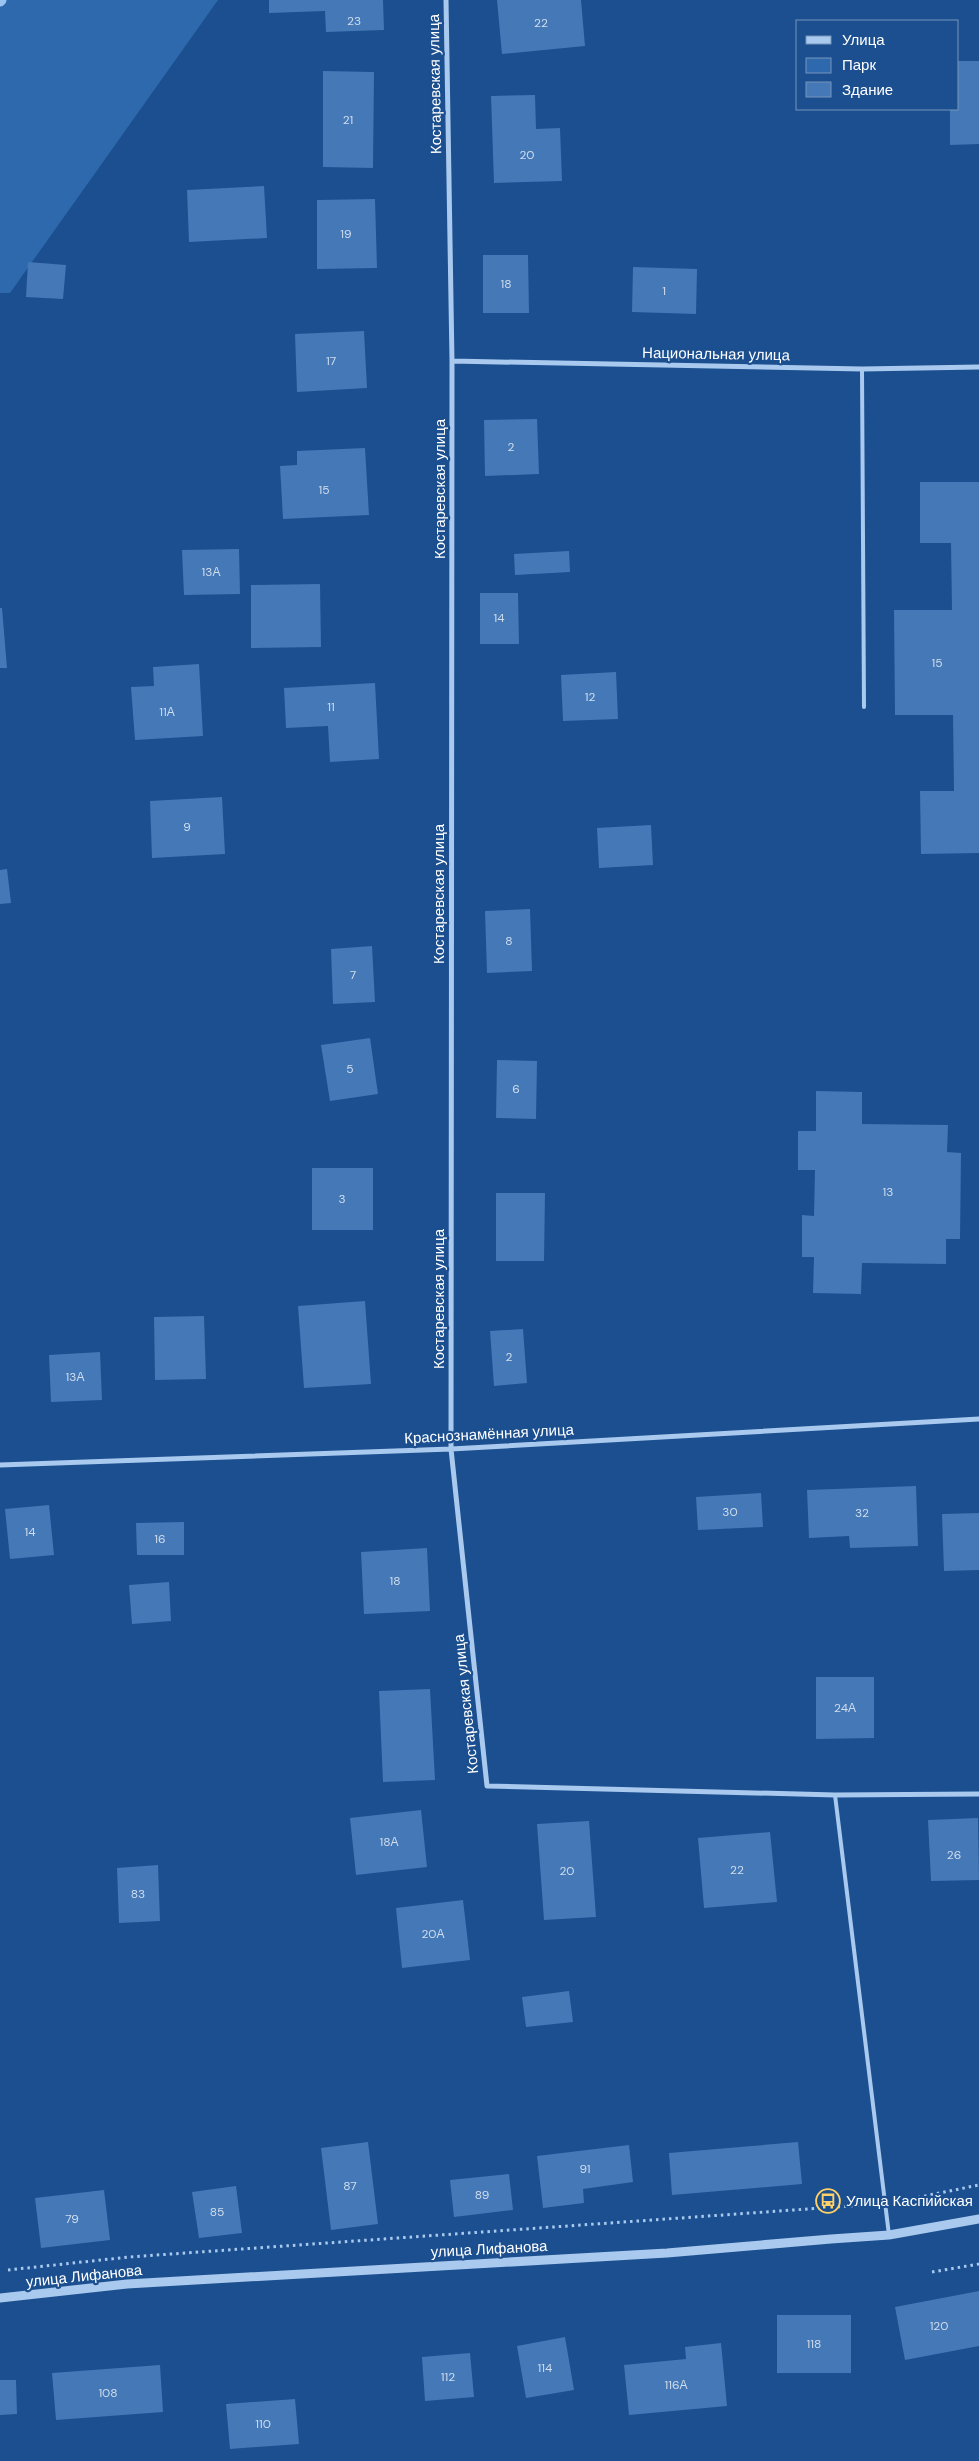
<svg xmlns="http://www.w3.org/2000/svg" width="979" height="2461" font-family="'DM Sans',sans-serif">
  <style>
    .green { fill: #2e69ad }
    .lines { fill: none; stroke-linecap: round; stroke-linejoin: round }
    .stream { stroke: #9cc4f0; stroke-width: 11 }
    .building { fill: #4478b7 }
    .path { stroke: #a9c9ee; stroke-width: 3; stroke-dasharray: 2.5 4; stroke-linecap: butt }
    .service { stroke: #a9c9ee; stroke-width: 4 }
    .minor { stroke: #a9c9ee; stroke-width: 5 }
    .tertiary { stroke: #a9c9ee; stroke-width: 9 }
    .labels { text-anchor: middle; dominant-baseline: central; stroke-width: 4.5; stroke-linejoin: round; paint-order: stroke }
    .number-label { font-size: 12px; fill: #d0dded }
    .street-label { font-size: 15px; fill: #fff; stroke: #1b4f8f }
    .poi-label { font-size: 15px; fill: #fff; stroke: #1b4f8f; text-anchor: start }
  </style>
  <rect width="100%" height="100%" fill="#1b4f8f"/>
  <path class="green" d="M0,0H218L10,293H0Z"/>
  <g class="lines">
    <path class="stream" d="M0,1L1,0"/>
  </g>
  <path class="building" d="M269,0H383L384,30L326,32L325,11L269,13Z
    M497,0H581L585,46L502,54Z
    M958,61H979V144L950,145V109H958Z
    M323,71L374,72L373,168L323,167Z
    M535,95L536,129L560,128L562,181L494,183L491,96Z
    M264,186L267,238L189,242L187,190Z
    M375,199L377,268L317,269V200Z
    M483,255H528L529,313H483Z
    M28,262L66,265L63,299L26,297Z
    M633,267L697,269L696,314L632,312Z
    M364,331L367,388L297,392L295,334Z
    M537,419L539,474L485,476L484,420Z
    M365,448L369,515L283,519L280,466L297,465V451Z
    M920,482H979V853L921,854L920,791H954L953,715H895L894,610H952L951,543H920Z
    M239,549L240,594L184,595L182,550Z
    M569,551L570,572L515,575L514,554Z
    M320,584L321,647L251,648V585Z
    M480,593H518L519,644H480Z
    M0,608H2L7,668H0Z
    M199,664L203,736L135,740L131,687L154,686L153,667Z
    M616,672L618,719L563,721L561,675Z
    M375,683L379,759L330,762L328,726L286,728L284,688Z
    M222,797L225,854L152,858L150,801Z
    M651,825L653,865L599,868L597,828Z
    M7,869L11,903L0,904V870Z
    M530,909L532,971L487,973L485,911Z
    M372,946L375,1002L333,1004L331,949Z
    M370,1038L378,1094L330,1101L321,1045Z
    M497,1060L537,1061L536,1119L496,1118Z
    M816,1091L862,1092V1124L948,1125L947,1152L961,1153L960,1239H946V1264L862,1263L861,1294L813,1293L814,1257H802V1215L814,1216L815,1170H798V1131H816Z
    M312,1168H373V1230H312Z
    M496,1193H545L544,1261H496Z
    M365,1301L371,1384L304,1388L298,1306Z
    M204,1316L206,1379L155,1380L154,1317Z
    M523,1329L527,1383L494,1386L490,1331Z
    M100,1352L102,1400L51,1402L49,1355Z
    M916,1486L918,1546L850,1548L849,1536L809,1538L807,1490Z
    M761,1493L763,1527L698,1530L696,1497Z
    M49,1505L54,1555L10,1559L5,1509Z
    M979,1513V1570L944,1571L942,1514Z
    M184,1522V1555H137L136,1523Z
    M427,1548L430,1611L364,1614L361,1552Z
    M169,1582L171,1621L132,1624L129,1585Z
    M816,1677H874V1738L816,1739Z
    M430,1689L435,1780L383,1782L379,1691Z
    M421,1810L427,1867L356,1875L350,1818Z
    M978,1818L979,1880L931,1881L928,1820Z
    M589,1821L596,1917L544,1920L537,1824Z
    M770,1832L777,1902L704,1908L698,1838Z
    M158,1865L160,1921L119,1923L117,1868Z
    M463,1900L470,1960L402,1968L396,1908Z
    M569,1991L573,2022L526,2027L522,1997Z
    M368,2142L378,2224L331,2230L321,2148Z
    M798,2142L802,2184L672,2195L669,2153Z
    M629,2145L633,2182L583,2189L584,2203L543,2208L537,2156Z
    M509,2174L513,2210L454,2217L450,2180Z
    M236,2186L242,2233L199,2238L192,2192Z
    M104,2190L110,2240L41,2248L35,2198Z
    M979,2291V2346L905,2360L895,2307Z
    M777,2315H851V2373H777Z
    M565,2337L574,2390L526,2398L517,2346Z
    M721,2343L727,2406L629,2415L624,2365L686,2359L685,2347Z
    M470,2353L474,2397L425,2401L422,2357Z
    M160,2365L163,2412L56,2420L52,2373Z
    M0,2380H16L17,2414L0,2415Z
    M295,2399L299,2444L230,2449L226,2404Z"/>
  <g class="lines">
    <path class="path" d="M905,2200L979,2185
      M8,2270L129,2257L864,2205
      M932,2272L979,2264"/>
    <path class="service" d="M862,369L864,707
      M835,1795L889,2235"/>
    <path class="minor" d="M446,0L452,361L451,1449L487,1786L835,1795L979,1794
      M452,361L862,369L979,367
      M0,1465L451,1449L979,1419"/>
    <path class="tertiary" d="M0,2298L127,2284L667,2253L831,2239L889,2235L979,2219"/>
  </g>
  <defs>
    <g id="bus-ring" transform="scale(1.25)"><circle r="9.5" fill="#1b4f8f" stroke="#ffd166" stroke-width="1.5"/><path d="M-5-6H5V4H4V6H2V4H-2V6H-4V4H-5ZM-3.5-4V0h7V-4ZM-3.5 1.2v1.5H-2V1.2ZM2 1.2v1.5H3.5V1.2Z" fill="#ffd166"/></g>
  </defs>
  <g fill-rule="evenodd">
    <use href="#bus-ring" x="828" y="2201"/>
  </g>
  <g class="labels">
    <g class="number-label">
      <text x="354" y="21">23</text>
      <text x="541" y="23">22</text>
      <text x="348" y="120">21</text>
      <text x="527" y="155">20</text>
      <text x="346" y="234">19</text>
      <text x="506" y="284">18</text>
      <text x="664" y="291">1</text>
      <text x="331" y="361">17</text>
      <text x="511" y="447">2</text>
      <text x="324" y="490">15</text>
      <text x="211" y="572">13А</text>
      <text x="499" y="618">14</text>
      <text x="937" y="663">15</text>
      <text x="590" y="697">12</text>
      <text x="331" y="707">11</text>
      <text x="167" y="712">11А</text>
      <text x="187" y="827">9</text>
      <text x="509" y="941">8</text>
      <text x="353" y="975">7</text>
      <text x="350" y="1069">5</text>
      <text x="516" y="1089">6</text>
      <text x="888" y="1192">13</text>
      <text x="342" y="1199">3</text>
      <text x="509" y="1357">2</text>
      <text x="75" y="1377">13А</text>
      <text x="730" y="1512">30</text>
      <text x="862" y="1513">32</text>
      <text x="30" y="1532">14</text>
      <text x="160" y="1539">16</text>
      <text x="395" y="1581">18</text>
      <text x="845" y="1708">24А</text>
      <text x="389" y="1842">18А</text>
      <text x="954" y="1855">26</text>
      <text x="737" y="1870">22</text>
      <text x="567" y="1871">20</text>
      <text x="138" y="1894">83</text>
      <text x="433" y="1934">20А</text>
      <text x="585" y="2169">91</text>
      <text x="350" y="2186">87</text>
      <text x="482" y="2195">89</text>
      <text x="217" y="2212">85</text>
      <text x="72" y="2219">79</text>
      <text x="939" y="2326">120</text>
      <text x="814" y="2344">118</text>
      <text x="545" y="2368">114</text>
      <text x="448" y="2377">112</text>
      <text x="676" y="2385">116А</text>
      <text x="108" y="2393">108</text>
      <text x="263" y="2424">110</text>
    </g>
    <g class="street-label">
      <text transform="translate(435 84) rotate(-91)">Костаревская улица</text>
      <text transform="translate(716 354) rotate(1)">Национальная улица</text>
      <text transform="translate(440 489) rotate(-90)">Костаревская улица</text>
      <text transform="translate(439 894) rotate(-90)">Костаревская улица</text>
      <text transform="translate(439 1299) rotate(-90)">Костаревская улица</text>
      <text transform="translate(489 1434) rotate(-3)">Краснознамённая улица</text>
      <text transform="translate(466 1704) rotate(-96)">Костаревская улица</text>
      <text transform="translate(489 2249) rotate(-3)">улица Лифанова</text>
      <text transform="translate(84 2276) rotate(-6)">улица Лифанова</text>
    </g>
    <g class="poi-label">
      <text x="846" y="2201">Улица Каспийская</text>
    </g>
  </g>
  <rect x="796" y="20" width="162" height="90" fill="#1b4f8f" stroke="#7695bc"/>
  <rect x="806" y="36" width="25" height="8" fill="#a9c9ee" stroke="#7695bc"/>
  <text x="842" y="45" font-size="15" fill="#ffffff">Улица</text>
  <rect x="806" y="58" width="25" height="15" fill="#2e69ad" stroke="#7695bc"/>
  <text x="842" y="70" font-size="15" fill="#ffffff">Парк</text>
  <rect x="806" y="82" width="25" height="15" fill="#4478b7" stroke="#7695bc"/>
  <text x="842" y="95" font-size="15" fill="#ffffff">Здание</text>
</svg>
